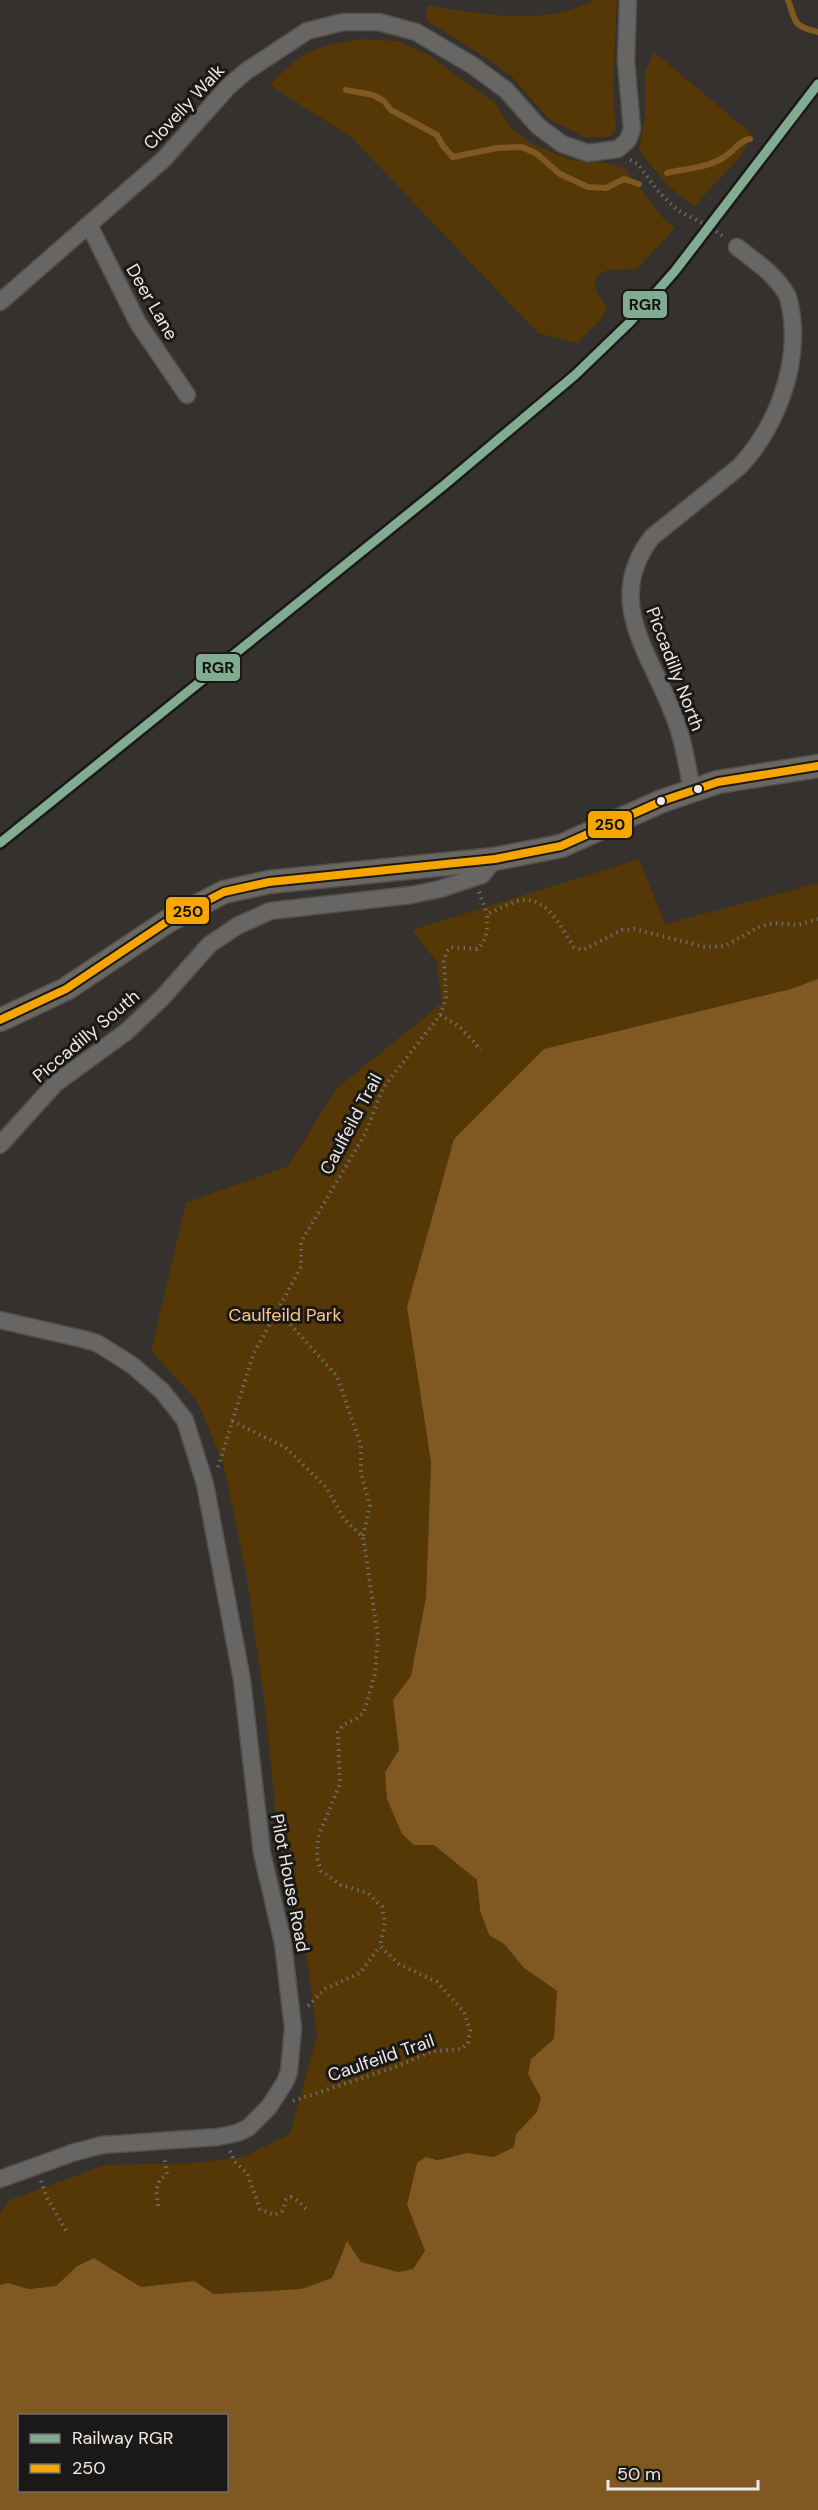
<svg xmlns="http://www.w3.org/2000/svg" width="818" height="2510" font-family="'DM Sans',sans-serif">
  <style>
    .green { fill: #563706 }
    .water { fill: #805822; fill-rule: evenodd }
    .lines { fill: none; stroke-linecap: round; stroke-linejoin: round }
    .stream { stroke: #805822; stroke-width: 6 }
    .street-casing { stroke: #524f4c; stroke-width: 19 }
    .secondary-casing { stroke: #524f4c; stroke-width: 25 }
    .path { stroke: #6f6d6b; stroke-width: 4; stroke-dasharray: 1.5 4.5; stroke-linecap: butt }
    .street { stroke: #676664; stroke-width: 16 }
    .secondary { stroke: #6a6760; stroke-width: 22 }
    .bus-1-casing { stroke: #1b1917; stroke-width: 12 }
    .bus-1 { stroke: #f7a600; stroke-width: 8 }
    .rail-1-casing { stroke: #1b1917; stroke-width: 14 }
    .rail-1 { stroke: #82ac92; stroke-width: 9 }
    .bus-dot { fill: #ece9e6; stroke: #1b1917; stroke-width: 2 }
    .labels { text-anchor: middle; dominant-baseline: central; stroke-width: 6; stroke-linejoin: round; paint-order: stroke }
    .street-label { font-size: 18px; fill: #ece9e6; stroke: #1b1917 }
    .park-label { font-size: 18px; fill: #fdc98b; stroke: #1b1917 }
    .line-badge { stroke: #1b1917; stroke-width: 2 }
    .pale-badge-label { font-size: 16px; text-anchor: middle; font-weight: bold; fill: #111 }
  </style>
  <rect width="100%" height="100%" fill="#34312e"/>
  <path class="green" d="M593,0H617L613,88L616,130L608,137H584L548,118L512,77L488,59L426,20L427,5C475,14 550,27 593,0Z
    M358,39L398,41L427,54L494,102L511,128L532,144L572,160L607,163L625,169L662,217L675,228L637,269L608,270L596,276L595,288L607,309L600,321L576,343L538,333L352,138L270,85C303,50 313,48 358,39Z
    M654,52L752,134L739,158L694,206L668,186L639,150L645,116V72Z
    M639,859L665,924L818,883V979L791,989L545,1049L454,1139L407,1307L431,1462L426,1597L411,1676L393,1700L399,1750L385,1772L387,1799L402,1834L414,1845H434L477,1880L480,1910L489,1935L504,1943L524,1968L557,1991L554,2039L531,2059L528,2074L541,2098L537,2112L516,2134L514,2147L494,2157L467,2153L417,2163L407,2205L425,2251L413,2269L398,2272L361,2262L353,2248L342,2250L332,2278L301,2289L214,2294L194,2281L141,2287L94,2258L77,2266L56,2286L29,2289L8,2283L0,2285V2213L10,2200L105,2165L193,2163L243,2157L290,2134L317,2036L309,1970L277,1828L265,1705L246,1572L223,1463L197,1401L151,1351L186,1203L288,1166L336,1089L442,1003L437,962L412,930Z"/>
  <path class="water" d="M818,979V2510H0V2285L8,2283L29,2289L56,2286L77,2266L94,2258L141,2287L194,2281L214,2294L301,2289L332,2278L347,2241L361,2262L398,2272L413,2269L425,2251L407,2205L417,2163L426,2157L437,2160L467,2153L494,2157L514,2147L516,2134L537,2112L541,2098L528,2074L531,2059L554,2039L557,1991L524,1968L504,1944L489,1935L480,1910L477,1880L434,1845H414L402,1834L387,1799L385,1772L399,1750L393,1700L411,1676L426,1597L431,1462L407,1307L454,1139L544,1049L791,989ZM20,2416H226V2490H20Z"/>
  <g class="lines">
    <path class="stream" d="M788,0C796,22 792,26 818,32
      M346,90L373,95L384,101L391,110L437,135L443,146L453,157L497,148L522,147L537,154L560,174L588,187L606,188L624,179L639,184
      M667,173C687,168 710,168 727,155C735,150 740,140 750,139"/>
    <g class="street-casing">
      <path id="street" d="M89,225L138,323L187,395
        M0,302L164,159L228,87L245,72L307,31L343,22H379L416,32L472,65L506,90L538,126L562,144L588,153L618,149L628,140L632,129L626,61L628,0
        M692,791C687,764 683,737 672,711C648,650 604,599 652,537L739,467C775,429 798,370 792,318C791,311 790,302 787,295C776,275 755,261 737,247
        M0,1145L56,1083L126,1032L162,998L209,945L237,926L270,911L411,895L440,889L482,875L495,859
        M0,1320L83,1339L97,1343L132,1365L162,1391L185,1420L205,1484L242,1680L262,1853L283,1943L293,2028L289,2072L285,2082L269,2107L248,2128L237,2133L218,2137L102,2145L72,2153L0,2179"/>
    </g>
    <g class="secondary-casing">
      <path id="secondary" d="M0,1020L66,989L168,921L224,892L269,882L495,859L561,846L662,801L718,782L818,766"/>
    </g>
    <path class="path" d="M630,160L638,164L657,190L677,210L710,227L724,237
      M479,892L487,914
      M440,1015L460,1027L481,1050
      M278,1311L337,1376L361,1446V1473L370,1505L363,1536
      M232,1421L285,1447L326,1487L344,1519L363,1537L378,1637L375,1674L364,1712L356,1719L343,1725L338,1732L340,1784L318,1837L317,1858L321,1871L341,1885L368,1893L382,1907L385,1923L380,1946L399,1964L437,1982L464,2012L470,2030L468,2043L461,2049L433,2051L395,2067L293,2101
      M218,1467L253,1355L301,1267V1242L365,1134L383,1088L440,1015L446,999L444,961L447,951L451,947L477,949C488,940 487,928 487,914C498,910 512,901 523,900C549,898 562,930 574,947L583,950L622,930L634,929L705,947L725,946L761,926L773,923L798,925L818,919
      M308,2006L325,1989L360,1973L380,1946
      M230,2151L234,2161L247,2173L260,2209L274,2215L282,2211L286,2200L291,2197L298,2201L306,2209
      M41,2181L47,2198L67,2232
      M158,2206C156,2192 154,2183 167,2174L164,2157"/>
    <use href="#street" class="street"/>
    <use href="#secondary" class="secondary"/>
    <g class="bus-1-casing">
      <path id="bus-1" d="M0,1020L66,989L168,921L224,892L269,882L495,859L561,846L662,801L718,782L818,766"/>
    </g>
    <use href="#bus-1" class="bus-1"/>
    <g class="rail-1-casing">
      <path id="rail-1" d="M0,843L443,486L575,375L630,322L675,271L818,84"/>
    </g>
    <use href="#rail-1" class="rail-1"/>
  </g>
  <g class="bus-dot">
    <circle cx="698" cy="789" r="5"/>
    <circle cx="661" cy="801" r="5"/>
  </g>
  <g class="labels">
    <g class="street-label">
      <text transform="translate(184 107) rotate(-47)">Clovelly Walk</text>
      <text transform="translate(152 302) rotate(60)">Deer Lane</text>
      <text transform="translate(675 669) rotate(69)">Piccadilly North</text>
      <text transform="translate(86 1036) rotate(-40)">Piccadilly South</text>
      <text transform="translate(351 1124) rotate(-62)">Caulfeild Trail</text>
      <text transform="translate(290 1883) rotate(79)">Pilot House Road</text>
      <text transform="translate(381 2058) rotate(-19)">Caulfeild Trail</text>
    </g>
    <g class="park-label">
      <text x="285" y="1315">Caulfeild Park</text>
    </g>
  </g>
  <g class="line-badge">
    <rect x="622" y="290" width="46" height="29" rx="6" fill="#82ac92"/>
    <rect x="195" y="653" width="46" height="29" rx="6" fill="#82ac92"/>
    <rect x="587" y="810" width="46" height="29" rx="6" fill="#f7a600"/>
    <rect x="165" y="896" width="45" height="29" rx="6" fill="#f7a600"/>
  </g>
  <g class="pale-badge-label">
    <text x="645" y="310">RGR</text>
    <text x="218" y="673">RGR</text>
    <text x="610" y="830">250</text>
    <text x="188" y="917">250</text>
  </g>
  <rect x="18" y="2414" width="210" height="78" fill="#1b1917" stroke="#6f6c6a" stroke-width="1.5"/>
  <rect x="30" y="2434" width="30" height="9" fill="#82ac92" stroke="#6f6c6a" stroke-width="1.5"/>
  <text x="72" y="2444" font-size="18" fill="#ece9e6">Railway RGR</text>
  <rect x="30" y="2464" width="30" height="9" fill="#f7a600" stroke="#6f6c6a" stroke-width="1.5"/>
  <text x="72" y="2474" font-size="18" fill="#ece9e6">250</text>
  <path d="M608 2480v9h150v-9" fill="none" stroke="#ece9e6" stroke-width="3"/>
  <text x="617" y="2480" font-size="18" fill="#ece9e6" stroke="#1b1917" stroke-width="4.5" paint-order="stroke">50 m</text>
</svg>
